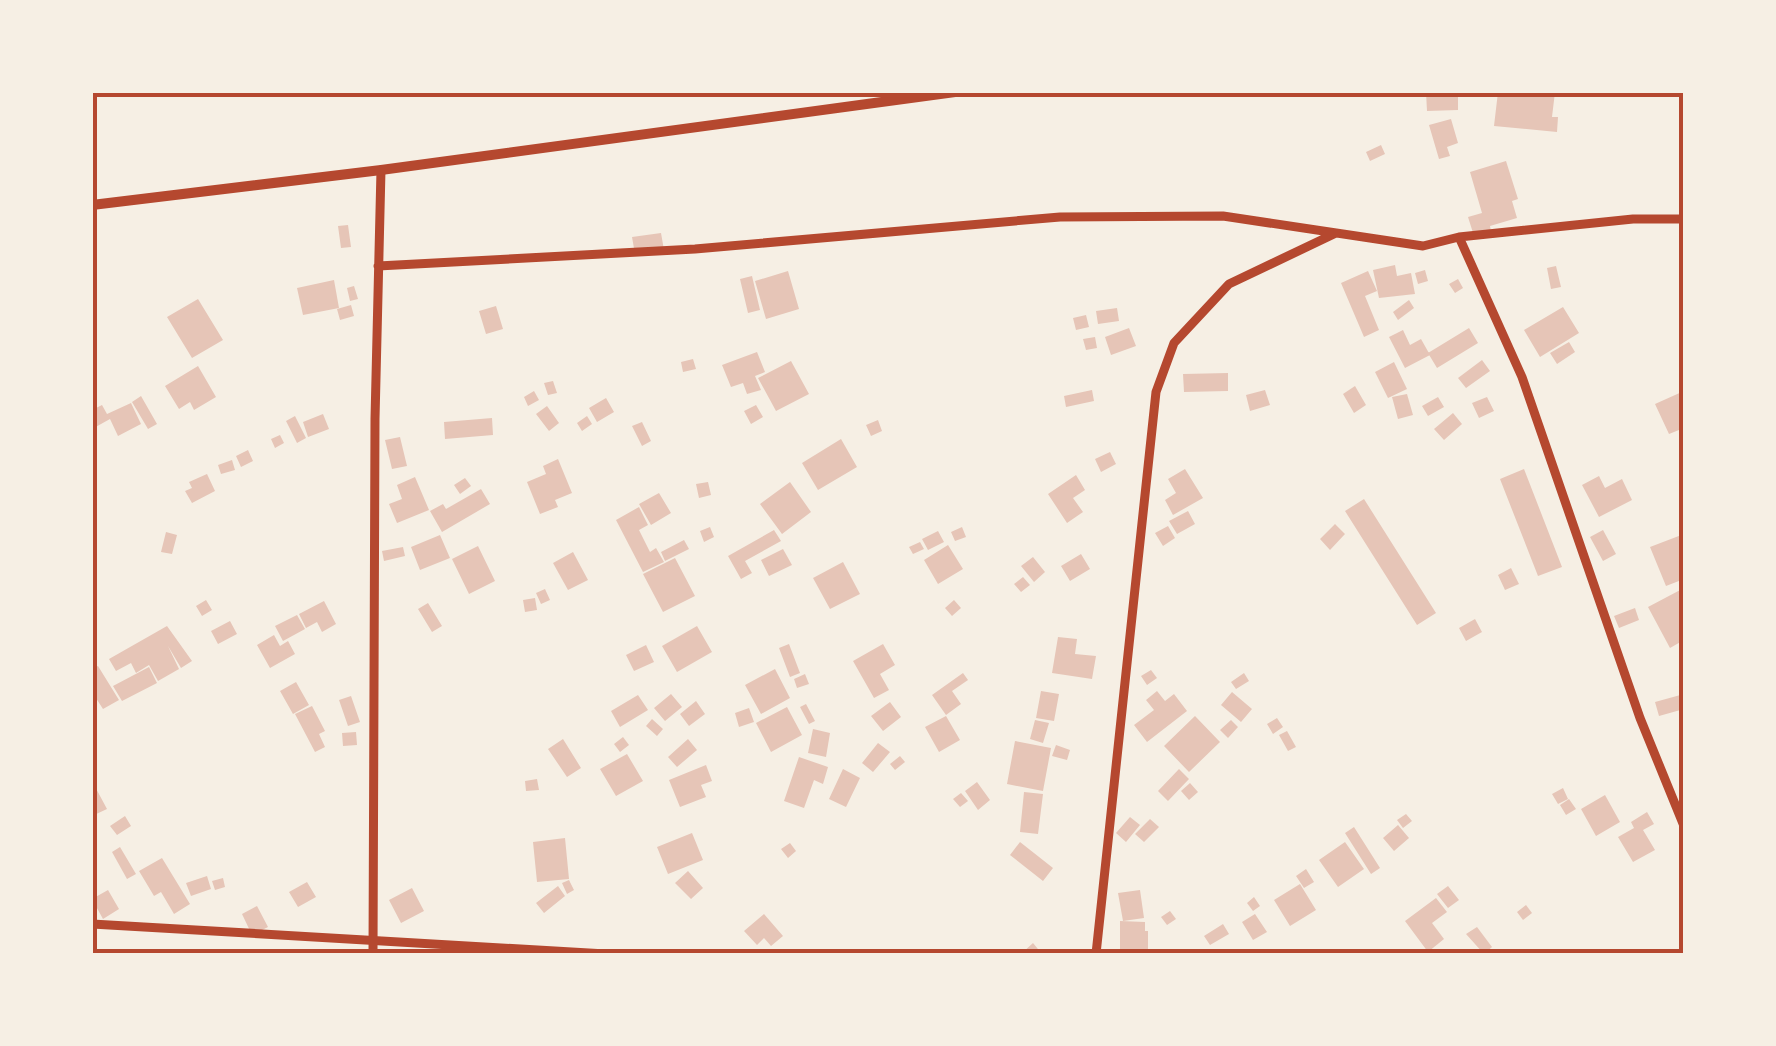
<svg xmlns="http://www.w3.org/2000/svg" width="1776" height="1046" font-family="'Fira Sans',sans-serif">
  <style>
    .building { fill: #e6c5b7 }
    .lines { fill: none; stroke-linecap: round; stroke-linejoin: round }
    .minor { stroke: #b5482f; stroke-width: 9 }
    .tertiary { stroke: #b5482f; stroke-width: 10 }
    .neatline { fill: none; stroke: #b5482f; stroke-width: 4 }
  </style>
  <rect width="100%" height="100%" fill="#f6efe4"/>
  <path class="building" d="M1426,92H1458V110L1427,111Z
    M1498,92H1555L1552,117H1558L1557,132L1494,126Z
    M1451,119L1458,143L1447,147L1450,156L1439,159L1429,125Z
    M1381,145L1385,154L1370,161L1366,152Z
    M1506,161L1518,199L1512,201L1517,218L1490,226L1491,231L1474,236L1468,217L1482,213L1470,172Z
    M348,225L351,247L341,248L338,226Z
    M661,233L664,250L635,254L632,237Z
    M1395,265L1397,276L1411,273L1415,294L1379,298L1373,270Z
    M1556,266L1561,287L1551,289L1547,268Z
    M1425,270L1428,281L1418,284L1415,273Z
    M788,271L799,309L766,319L755,281Z
    M1368,271L1377,291L1365,296L1379,330L1364,337L1341,283Z
    M752,276L760,310L748,313L740,279Z
    M1458,279L1463,288L1455,293L1449,284Z
    M334,280L339,308L303,315L297,288Z
    M354,286L358,299L350,301L347,288Z
    M198,299L223,340L192,358L167,317Z
    M1409,300L1414,308L1398,320L1393,312Z
    M351,305L354,316L340,320L337,309Z
    M496,306L503,329L486,334L479,311Z
    M1563,307L1579,333L1540,357L1524,330Z
    M1117,308L1119,321L1098,324L1096,311Z
    M1086,315L1089,327L1076,330L1073,318Z
    M1129,328L1136,346L1111,355L1105,337Z
    M1469,328L1478,343L1437,368L1428,353Z
    M1403,330L1410,345L1421,339L1430,355L1405,368L1389,337Z
    M1095,337L1097,348L1086,350L1083,339Z
    M1569,342L1575,352L1557,364L1550,353Z
    M757,352L765,372L755,376L761,390L747,394L743,383L731,387L722,365Z
    M693,359L696,369L683,372L681,362Z
    M1482,360L1490,371L1466,388L1458,378Z
    M791,361L809,394L776,411L758,378Z
    M1394,362L1407,389L1388,398L1375,372Z
    M198,366L216,397L194,410L190,402L179,409L165,386Z
    M1228,373V391L1184,392L1183,374Z
    M553,381L557,393L548,395L544,383Z
    M1355,386L1366,405L1354,413L1343,394Z
    M1092,390L1094,401L1066,407L1064,396Z
    M1265,390L1270,405L1250,411L1246,395Z
    M534,391L539,400L528,406L524,397Z
    M1684,391V428L1669,434L1655,404Z
    M1407,394L1413,415L1398,419L1392,397Z
    M141,396L157,424L148,429L132,402Z
    M1438,397L1444,407L1428,416L1422,406Z
    M1487,397L1494,411L1479,418L1472,403Z
    M606,398L614,412L597,422L589,408Z
    M131,403L141,424L118,436L110,419L92,429V410L102,405L107,414Z
    M756,405L763,417L751,424L744,411Z
    M547,406L559,423L549,431L536,414Z
    M1453,413L1462,424L1444,440L1434,429Z
    M323,414L329,429L308,437L303,422Z
    M295,416L306,438L297,443L286,421Z
    M587,416L592,424L582,431L577,423Z
    M492,418L493,435L445,439L444,422Z
    M878,420L882,431L871,436L866,425Z
    M642,422L651,441L642,446L632,426Z
    M280,435L284,443L275,448L271,439Z
    M400,437L407,466L392,469L385,440Z
    M841,439L857,467L818,490L802,463Z
    M248,450L253,461L241,467L236,456Z
    M1110,452L1116,464L1101,472L1095,459Z
    M558,459L572,493L555,500L558,507L540,514L527,482L546,474L543,466Z
    M232,460L235,470L221,474L218,465Z
    M1185,469L1203,498L1173,515L1165,500L1176,493L1168,479Z
    M1524,469L1562,567L1538,576L1500,479Z
    M207,474L215,491L192,503L185,491L192,488L189,482Z
    M1076,475L1085,490L1073,498L1083,512L1067,523L1048,494Z
    M1599,476L1605,488L1622,479L1632,500L1599,517L1582,485Z
    M415,477L429,510L397,523L389,504L402,499L397,485Z
    M465,478L471,486L460,494L454,485Z
    M708,482L711,495L699,498L696,484Z
    M790,482L811,512L782,534L760,504Z
    M481,489L490,504L442,532L430,511L443,504L446,509Z
    M659,493L671,513L651,525L639,504Z
    M1364,499L1436,613L1417,625L1345,511Z
    M639,507L648,525L639,530L650,552L656,548L664,562L643,572L616,520Z
    M1188,511L1195,524L1177,534L1169,521Z
    M1335,524L1345,534L1330,550L1320,539Z
    M1168,526L1175,538L1163,546L1155,533Z
    M710,527L714,537L704,542L700,531Z
    M962,527L966,537L955,541L951,532Z
    M774,530L781,541L745,561L752,573L741,579L728,556Z
    M1603,530L1616,554L1603,561L1590,537Z
    M938,531L944,542L928,550L922,539Z
    M166,532L177,535L172,554L161,552Z
    M1684,534V579L1666,586L1650,547Z
    M440,535L450,558L420,570L411,547Z
    M684,540L689,549L665,561L661,552Z
    M920,542L924,549L913,554L909,547Z
    M948,545L963,569L938,584L924,560Z
    M478,546L495,581L469,594L452,559Z
    M403,547L405,556L384,561L382,551Z
    M783,549L792,565L769,576L761,560Z
    M573,552L588,580L568,590L553,563Z
    M1081,554L1090,569L1070,581L1061,566Z
    M1033,557L1045,572L1034,582L1021,566Z
    M675,558L695,596L663,612L643,574Z
    M843,562L860,594L830,609L813,578Z
    M1511,568L1519,584L1505,590L1498,575Z
    M1023,577L1030,585L1021,592L1014,584Z
    M1684,588V640L1670,648L1648,607Z
    M545,589L550,600L541,604L536,593Z
    M535,598L537,610L525,612L523,600Z
    M206,600L212,610L202,616L196,606Z
    M954,600L961,608L952,616L945,608Z
    M324,601L336,624L322,632L317,622L306,628L299,614Z
    M428,603L442,626L432,632L418,609Z
    M1635,608L1639,620L1619,628L1614,616Z
    M297,615L305,629L283,641L275,626Z
    M1475,619L1482,632L1466,641L1459,628Z
    M230,621L237,634L218,644L211,631Z
    M167,626L192,661L181,668L168,646L179,669L158,681L149,665L136,673L131,663L116,671L109,659Z
    M697,626L712,652L677,672L662,646Z
    M274,635L280,646L288,641L295,654L270,668L257,645Z
    M1058,637L1077,639L1075,654L1096,656L1092,679L1052,673Z
    M789,644L800,673L790,677L779,648Z
    M883,644L895,665L880,674L889,690L874,698L853,661Z
    M646,645L654,662L634,671L626,655Z
    M98,666L119,700L103,709L92,692V669Z
    M149,667L157,683L122,701L113,686Z
    M775,669L790,698L761,714L745,685Z
    M1151,670L1157,678L1147,685L1141,676Z
    M963,673L968,680L952,691L961,704L946,715L932,695Z
    M1244,673L1249,681L1236,689L1231,682Z
    M805,674L809,684L797,688L794,679Z
    M296,682L309,705L293,714L280,691Z
    M1041,691L1059,694L1054,721L1036,718Z
    M1157,691L1165,701L1174,694L1187,711L1147,742L1134,725L1154,710L1146,700Z
    M1232,692L1252,709L1241,722L1221,705Z
    M671,694L682,707L665,721L654,708Z
    M1684,694V709L1659,716L1655,702Z
    M638,695L648,710L620,727L611,711Z
    M351,696L360,722L348,726L339,700Z
    M696,701L705,714L689,726L680,714Z
    M890,702L901,717L883,731L871,716Z
    M806,704L815,721L809,724L800,707Z
    M312,706L325,731L319,734L325,747L315,752L295,714Z
    M787,707L802,735L771,752L756,723Z
    M749,708L754,722L739,727L735,713Z
    M946,716L960,740L939,752L925,727Z
    M1195,716L1220,742L1189,772L1164,746Z
    M1277,718L1283,727L1273,734L1267,724Z
    M652,719L663,729L657,736L646,726Z
    M1035,720L1049,723L1043,743L1030,739Z
    M1231,720L1238,727L1228,738L1220,730Z
    M813,729L830,733L826,757L808,753Z
    M1287,731L1296,747L1288,751L1279,735Z
    M356,732L357,745L343,746L342,733Z
    M623,737L629,745L620,752L614,744Z
    M563,739L581,768L567,777L548,749Z
    M688,739L697,750L677,767L668,757Z
    M1015,741L1051,748L1043,791L1007,784Z
    M878,743L890,752L873,772L862,763Z
    M1056,745L1070,750L1067,760L1052,756Z
    M627,754L643,781L616,796L600,769Z
    M900,756L905,762L895,770L890,764Z
    M799,757L828,767L823,784L814,780L804,808L784,801Z
    M706,765L712,781L701,785L706,797L680,807L669,780Z
    M843,769L860,778L846,807L829,799Z
    M1179,769L1189,779L1168,801L1158,791Z
    M537,779L539,790L526,791L525,781Z
    M92,781L107,809L92,816Z
    M977,782L990,800L978,810L965,791Z
    M1190,783L1198,792L1189,800L1181,791Z
    M1563,788L1568,799L1558,804L1552,794Z
    M1024,792L1043,794L1038,834L1020,832Z
    M961,793L968,801L960,807L953,799Z
    M1605,795L1620,822L1596,836L1581,809Z
    M1569,799L1576,809L1566,815L1560,805Z
    M1647,812L1654,824L1643,830L1655,850L1633,862L1618,837L1634,828L1631,822Z
    M1406,814L1412,821L1403,828L1397,820Z
    M125,816L131,826L117,835L110,826Z
    M1130,817L1140,825L1126,842L1116,833Z
    M1150,819L1159,827L1144,842L1135,834Z
    M1398,825L1409,838L1394,851L1383,838Z
    M1354,827L1380,868L1371,874L1345,833Z
    M692,833L703,860L668,874L657,847Z
    M565,838L569,879L537,882L533,842Z
    M1020,842L1053,868L1043,881L1010,855Z
    M1345,842L1364,869L1338,887L1319,860Z
    M790,843L796,851L788,858L781,849Z
    M120,847L136,874L127,879L112,852Z
    M162,858L190,904L174,914L161,892L154,896L139,871Z
    M1306,869L1314,882L1304,888L1296,876Z
    M688,871L703,888L691,899L675,883Z
    M207,876L211,889L191,896L186,883Z
    M223,878L225,887L215,890L212,881Z
    M569,880L574,890L567,894L562,883Z
    M307,882L316,897L298,907L289,892Z
    M1300,884L1316,910L1290,926L1274,900Z
    M558,886L565,896L544,913L536,903Z
    M1448,886L1459,900L1448,908L1437,894Z
    M412,888L424,911L401,923L389,900Z
    M108,890L119,909L103,919L92,899Z
    M1140,890L1144,918L1123,921L1118,893Z
    M1254,897L1260,906L1253,911L1247,903Z
    M1436,898L1447,912L1432,923L1444,939L1428,952L1405,921Z
    M1526,905L1532,913L1523,920L1517,912Z
    M257,906L268,927L252,935L242,914Z
    M1170,911L1176,919L1167,925L1161,917Z
    M764,914L783,936L771,946L764,938L757,945L744,931Z
    M1255,914L1267,932L1253,940L1242,922Z
    M1120,921L1145,922V931H1148V954H1120Z
    M1223,924L1229,934L1210,945L1204,936Z
    M1477,927L1492,947L1484,954L1466,934Z
    M1033,943L1042,954H1021Z"/>
  <g class="lines">
    <path class="minor" d="M1459,237L1522,377L1640,718L1684,826
      M378,266L695,249L1060,217L1223,216L1423,246L1459,237L1633,219H1684
      M92,924L606,954
      M373,954L375,419L381,170
      M1096,954L1156,392L1174,343L1229,284L1336,233"/>
    <path class="tertiary" d="M92,205L381,170L955,92"/>
  </g>
  <rect width="1776" height="1046" fill="none" stroke="#f6efe4" stroke-width="190"/>
  <rect x="95" y="95" width="1586" height="856" class="neatline"/>
</svg>
